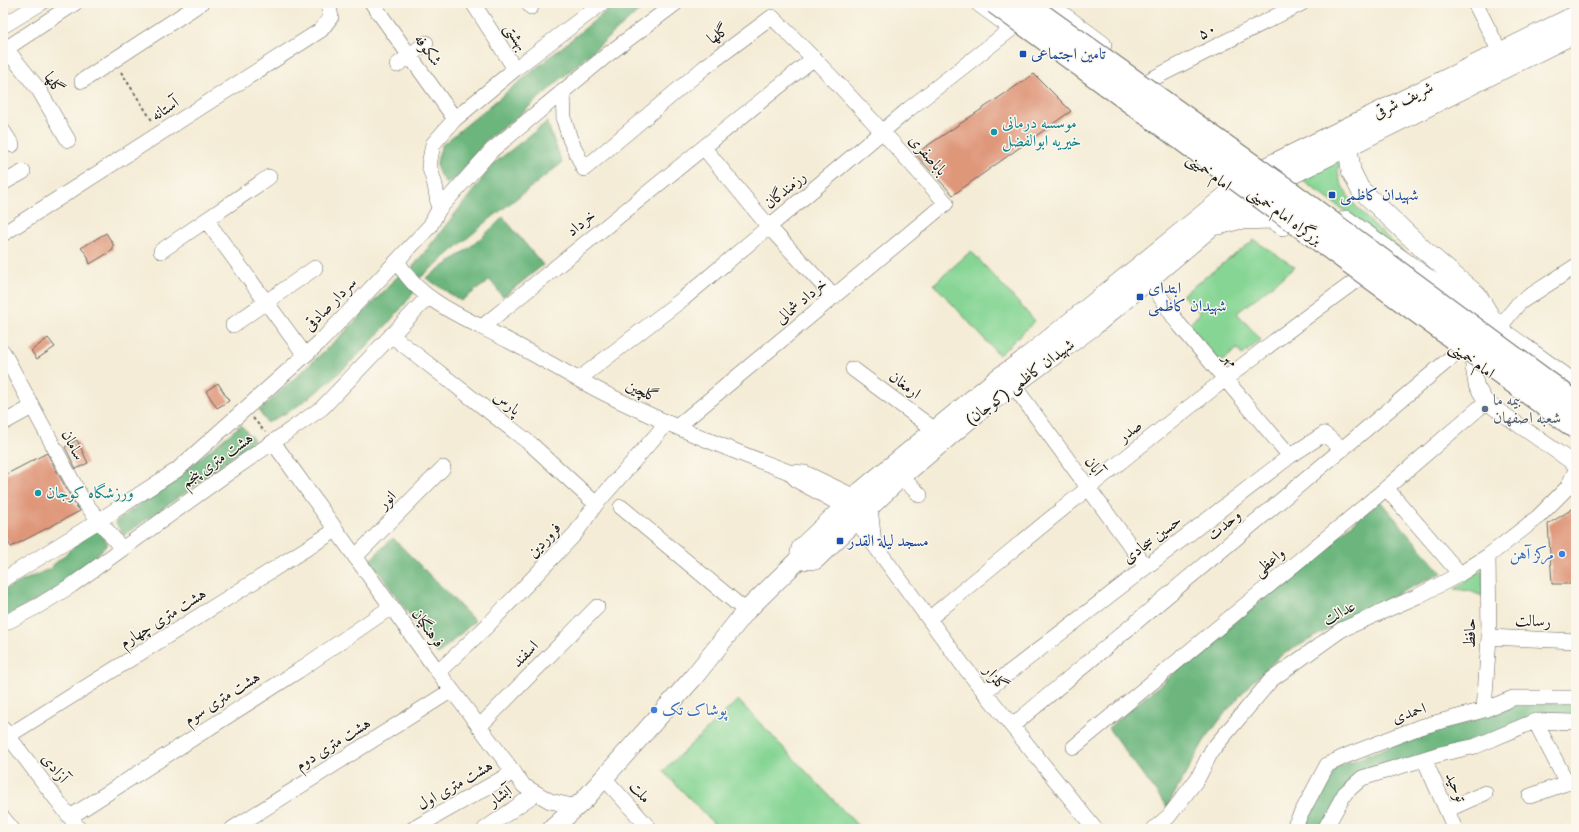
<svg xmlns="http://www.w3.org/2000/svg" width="1579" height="832" font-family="'IM FELL DW Pica',Amiri,serif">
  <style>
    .green { fill: #86d594; stroke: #517858 }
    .forest { fill: #6cb67e; stroke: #44694d }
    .building { fill: #df977a }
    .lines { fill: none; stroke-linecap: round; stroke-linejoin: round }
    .minor-casing { stroke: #68655d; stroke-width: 16 }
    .major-casing { stroke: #68655d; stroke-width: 20 }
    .path { stroke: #68655d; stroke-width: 2; stroke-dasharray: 3 3; stroke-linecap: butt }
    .minor { stroke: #fff; stroke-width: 15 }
    .major { stroke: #fff; stroke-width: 19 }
    .highway-bridge-casing { stroke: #68655d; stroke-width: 24; stroke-linecap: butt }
    .highway-bridge { stroke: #fff; stroke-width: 22 }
    .transit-dot { fill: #1a4fb4; stroke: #fbf7ec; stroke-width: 1.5 }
    .culture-dot { fill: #0f9aa8; stroke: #fbf7ec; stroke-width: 1.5 }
    .service-dot { fill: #5c6f8a; stroke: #fbf7ec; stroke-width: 1.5 }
    .shop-dot { fill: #3f7fe0; stroke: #fbf7ec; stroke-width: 1.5 }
    .labels { text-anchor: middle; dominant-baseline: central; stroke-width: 3; stroke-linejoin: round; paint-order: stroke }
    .street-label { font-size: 16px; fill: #1c1c1c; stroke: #fbf7ec }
    .transit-label { font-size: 16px; fill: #164399; stroke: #fbf7ec; text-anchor: start }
    .culture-label { font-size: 16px; fill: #0d838f; stroke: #fbf7ec; text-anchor: start }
    .service-label { font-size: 16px; fill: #4e5e75; stroke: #fbf7ec; text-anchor: start }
    .shop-label { font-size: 16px; fill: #366cbe; stroke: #fbf7ec; text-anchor: end }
  </style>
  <rect width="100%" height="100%" fill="#fbf7ec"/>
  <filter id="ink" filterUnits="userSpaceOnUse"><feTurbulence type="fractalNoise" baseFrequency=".025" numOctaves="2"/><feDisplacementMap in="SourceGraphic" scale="8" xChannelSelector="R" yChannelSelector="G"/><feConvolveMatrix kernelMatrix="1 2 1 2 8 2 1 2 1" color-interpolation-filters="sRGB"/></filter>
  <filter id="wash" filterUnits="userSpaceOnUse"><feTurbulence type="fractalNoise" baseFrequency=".012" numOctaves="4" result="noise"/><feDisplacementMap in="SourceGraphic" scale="16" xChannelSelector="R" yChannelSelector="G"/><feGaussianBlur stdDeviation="0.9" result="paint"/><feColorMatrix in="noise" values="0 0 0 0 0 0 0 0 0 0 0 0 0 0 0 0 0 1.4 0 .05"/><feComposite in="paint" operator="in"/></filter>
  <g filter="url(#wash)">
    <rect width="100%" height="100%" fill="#f4ecd6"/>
    <path class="green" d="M1341,157C1340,162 1338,168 1338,172C1341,202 1390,238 1411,259L1299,178Z
      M1254,240L1295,267L1237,313L1261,340L1242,355L1237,349L1221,362L1189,325L1200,313L1182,295Z
      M971,251L1035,321L999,355L934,284Z
      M1484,568L1482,596L1470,591L1455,589Z
      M738,700L861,829H719L663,771Z"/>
    <path class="forest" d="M616,3H648L516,118L486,140L458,176L447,184C433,168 436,163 442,145Z
      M547,122L562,163L490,219L420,278L412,268L477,186L493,164Z
      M503,217L543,265L503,297L490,280L461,301L426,278C455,259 478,243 503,217Z
      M399,275L415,291C383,332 342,375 299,405C289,412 278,417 267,423L259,411L347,330Z
      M241,425L254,440L189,490L124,535L115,522L163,488Z
      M1380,501L1442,573L1363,610L1280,656L1250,684L1225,713L1204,741L1167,807L1108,728Z
      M96,527L108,544L85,566L50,593L3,618V590L49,569Z
      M393,538L475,621L438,654L370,560Z
      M1576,701V718L1364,772L1320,829H1299L1332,769L1433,729L1458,725L1477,719L1497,706Z"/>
    <g id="blocks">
      <path class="building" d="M1034,74L1071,111L953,195L915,154Z
        M106,233L113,244V250L90,264L87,255L81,248Z
        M48,338L55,347L37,359L31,351Z
        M218,383L229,401L217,408L206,391Z
        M77,440L88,463L76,469L65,447Z
        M47,453L74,503L80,511L11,547L3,532V476Z
        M1574,508L1575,584H1552L1548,524Z"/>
    </g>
  </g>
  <g filter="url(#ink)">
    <use href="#blocks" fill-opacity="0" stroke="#68655d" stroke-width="1"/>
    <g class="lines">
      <g class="minor-casing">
        <path id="minor" d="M372,3L455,119
          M473,3L515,69
          M528,3L531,7
          M1475,3L1500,52
          M3,26L41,3
          M7,50L39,90L68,140
          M3,56L7,50L13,44L75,3
          M397,65L426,43
          M1150,80L1302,3
          M82,81L201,3
          M563,90L564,120L570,139L584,169L705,67L772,17C833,76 890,139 946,203L678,426
          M3,131L12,145
          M704,148L769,227L834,297
          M3,183L23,172
          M439,209L492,150L607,55L676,3
          M206,220L305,355
          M3,234L321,30L331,17L328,3
          M161,251L269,177
          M398,261C416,301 472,321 509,341C540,357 570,376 602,392C663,423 725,448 789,472L798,481L845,507L856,520L962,664L1095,829
          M1149,280L1178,323L1290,456
          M233,325L315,268
          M482,327L814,58
          M1498,329L1519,303L1576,266
          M391,335L532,445L596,504
          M3,352L82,499L122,549
          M1472,360L1476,385L1486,402L1576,465
          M853,369L935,430
          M579,379L684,298L909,109L1014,27
          M1014,386L1146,567
          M3,423L32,407
          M273,442L433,665L524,786L550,801L577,807
          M789,472L805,473L855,497L870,507L874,544
          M901,477L920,495
          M1386,488L1460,574
          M621,507L746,611
          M355,557L443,468
          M3,580L100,520L177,470L321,341L430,226L439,209L435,185L429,165L433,144L455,119L515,69L602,3
          M930,618C1070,502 1211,386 1358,279
          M3,624L38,606L72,585L221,478L322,408L428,297
          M1489,637L1576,641
          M438,672L486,627L575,534L596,504L667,423
          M984,692L1290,456L1324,434L1343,449
          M1484,710L1489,637L1488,556
          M1535,721L1567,783
          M1012,726L1459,351
          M479,727L597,607
          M3,729L79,829
          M8,736L336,530
          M1074,747L1377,496L1486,402
          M1424,759L1455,829
          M604,778L650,829
          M1530,796L1575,780
          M1447,810L1485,793
          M70,817L298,671L391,607
          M3,818L12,829
          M232,829L452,690
          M413,829L514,772
          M485,829L536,793
          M1154,829L1169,816L1198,778L1212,750L1271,680L1341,630L1418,596L1460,574L1488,556L1537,518L1567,488L1576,470
          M1293,829L1327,765L1348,755L1420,727L1484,710L1513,698H1576
          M1325,829L1345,793L1362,778L1440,754L1476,746L1535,721L1576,722"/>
      </g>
      <g class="major-casing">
        <path id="major" d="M980,3L1006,22
          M1045,3L1102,45
          M1348,147L1351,171L1360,189L1424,250L1477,295L1493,321
          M1237,193L1283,226
          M1346,220L1576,385
          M1219,225L1237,220L1273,219
          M799,559L815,560L901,477L984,407L1095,325L1211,227L1245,201L1285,178L1576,33
          M552,829L585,799L693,678L746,611L799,559L801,548L861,491L998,378L1022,361L1233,190L1268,166L1576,15"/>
      </g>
      <path class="path" d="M121,72L153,122
        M253,418L265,432"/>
      <use href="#minor" class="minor"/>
      <use href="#major" class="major"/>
      <g class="highway-bridge-casing">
        <path id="highway-bridge" d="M995,3L1576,428
          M1025,3L1290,192L1576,403"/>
      </g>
      <use href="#highway-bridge" class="highway-bridge"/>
    </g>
  </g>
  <g class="transit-dot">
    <rect x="1019" y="50" width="8" height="8" rx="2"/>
    <rect x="1328" y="191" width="8" height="8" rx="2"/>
    <rect x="1136" y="293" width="8" height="8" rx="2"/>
    <rect x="836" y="537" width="8" height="8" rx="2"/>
  </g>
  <g class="culture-dot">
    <circle cx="994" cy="132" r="4"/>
    <circle cx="38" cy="493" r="4"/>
  </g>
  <circle class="service-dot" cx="1485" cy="409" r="4"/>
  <g class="shop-dot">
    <circle cx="1562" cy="554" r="4"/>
    <circle cx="654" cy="710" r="4"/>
  </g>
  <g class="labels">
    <g class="street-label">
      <text transform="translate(1207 31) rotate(-27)">۵۰</text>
      <text transform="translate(718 34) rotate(-36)">گلها</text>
      <text transform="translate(516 37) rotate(58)">بهشتی</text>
      <text transform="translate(428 50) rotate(54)">شکوفه</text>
      <text transform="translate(54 83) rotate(56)">گلها</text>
      <text transform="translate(1403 100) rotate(-26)">شریف شرقی</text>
      <text transform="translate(165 109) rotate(-33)">آستانه</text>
      <text transform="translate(928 155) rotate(49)">باباصفری</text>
      <text transform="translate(1209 172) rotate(37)">امام خمینی</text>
      <text transform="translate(785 190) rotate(-40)">رزمندگان</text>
      <text transform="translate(1285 216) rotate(36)">بزرگراه امام خمینی</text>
      <text transform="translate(581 223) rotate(-39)">خرداد</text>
      <text transform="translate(801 301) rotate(-40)">خرداد شمالی</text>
      <text transform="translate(330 304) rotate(-46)">سردار صادقی</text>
      <text transform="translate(1231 359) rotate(50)">مهر</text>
      <text transform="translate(1472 360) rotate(36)">امام خمینی</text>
      <text transform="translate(1020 382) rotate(-37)">شهیدان کاظمی (کوجان)</text>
      <text transform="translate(905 385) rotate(37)">ارمغان</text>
      <text transform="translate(642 391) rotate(25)">گلچین</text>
      <text transform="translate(507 403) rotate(38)">پارس</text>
      <text transform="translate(1130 431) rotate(-38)">صدر</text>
      <text transform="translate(73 445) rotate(62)">سامان</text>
      <text transform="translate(217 460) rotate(-35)">هشت متری پنجم</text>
      <text transform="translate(1094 466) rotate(55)">آبان</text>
      <text transform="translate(387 500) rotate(-45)">انور</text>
      <text transform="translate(1224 525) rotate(-40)">وحدت</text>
      <text transform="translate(1152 539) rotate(-37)">حسین سجادی</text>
      <text transform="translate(544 540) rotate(-47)">فروردین</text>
      <text transform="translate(1269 562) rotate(-40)">واعظی</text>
      <text transform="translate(1339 613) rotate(-28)">عدالت</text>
      <text transform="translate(163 618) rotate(-32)">هشت متری چهارم</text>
      <text transform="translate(1533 621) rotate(2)">رسالت</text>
      <text transform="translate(428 628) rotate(54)">فرهنگیان</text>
      <text transform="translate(1470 633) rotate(-89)">حافظ</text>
      <text transform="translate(525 654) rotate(-45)">اسفند</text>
      <text transform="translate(996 678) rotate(51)">گلزار</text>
      <text transform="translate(222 698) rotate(-32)">هشت متری سوم</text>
      <text transform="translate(1409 713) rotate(-18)">احمدی</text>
      <text transform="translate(333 744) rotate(-32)">هشت متری دوم</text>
      <text transform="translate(55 768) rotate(52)">آزادی</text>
      <text transform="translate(455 785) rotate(-30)">هشت متری اول</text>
      <text transform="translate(1456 787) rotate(66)">توحید</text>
      <text transform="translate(640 792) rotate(48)">ملت</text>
      <text transform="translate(500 796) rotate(-34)">آبشار</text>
    </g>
    <g class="transit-label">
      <text x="1031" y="54">تامین اجتماعی</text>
      <text x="1340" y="195">شهیدان کاظمی</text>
      <text x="1148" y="288">ابتدای<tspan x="1148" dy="18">شهیدان کاظمی</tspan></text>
      <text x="848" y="541">مسجد لیلة القدر</text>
    </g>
    <g class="culture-label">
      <text x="1002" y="123">موسسه درمانی<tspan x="1002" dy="18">خیریه ابوالفضل</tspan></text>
      <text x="46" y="493">ورزشگاه کوجان</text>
    </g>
    <g class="service-label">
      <text x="1493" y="400">بیمه ما<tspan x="1493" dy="18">شعبه اصفهان</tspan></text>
    </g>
    <g class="shop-label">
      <text x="1554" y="554">مرکز آهن</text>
      <text x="662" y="710" text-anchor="start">پوشاک تک</text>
    </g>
  </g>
  <rect width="1579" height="832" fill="none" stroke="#fbf7ec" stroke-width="16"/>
</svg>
